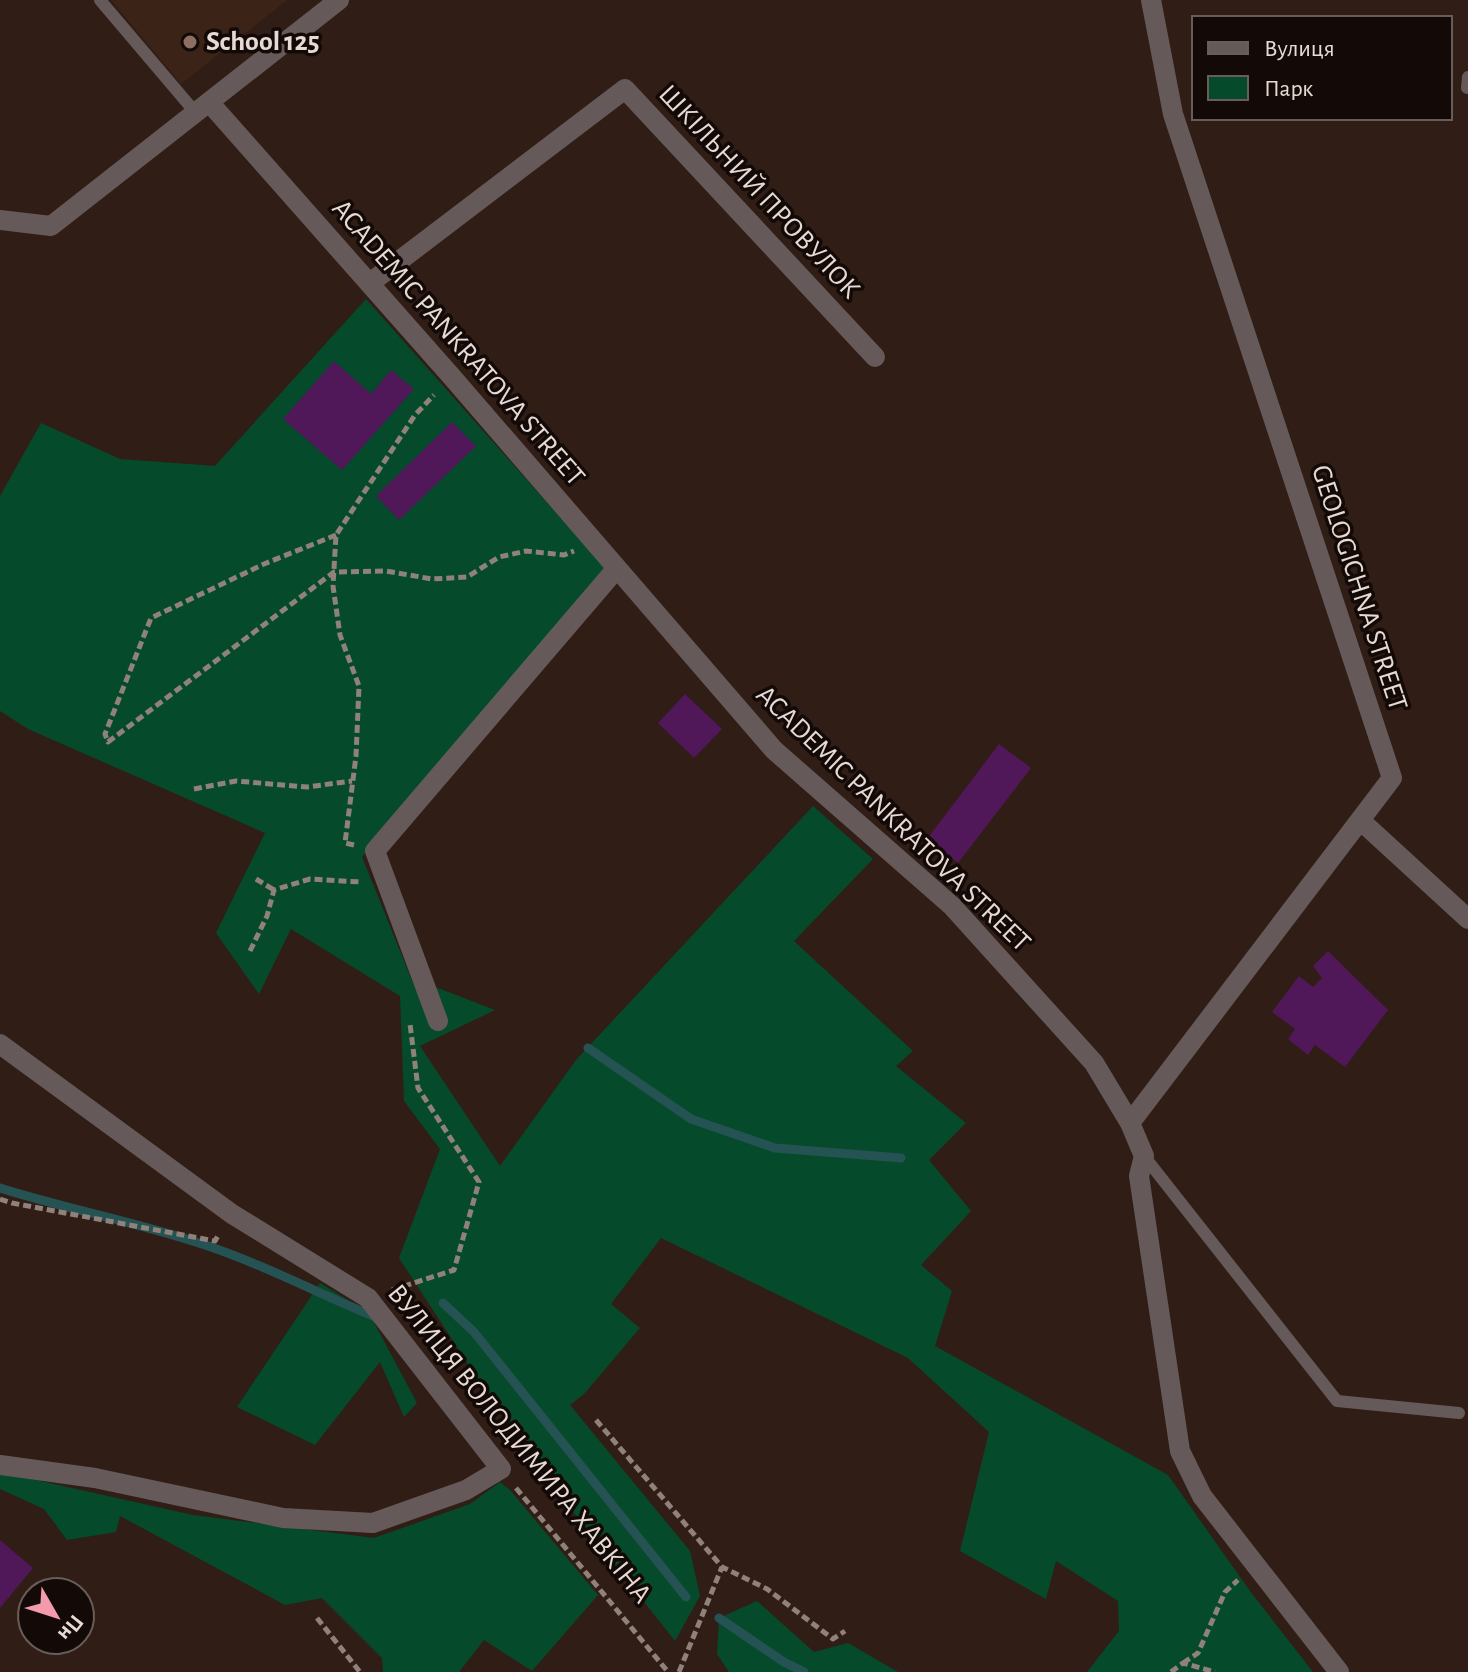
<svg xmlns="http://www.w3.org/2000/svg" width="1468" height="1672" font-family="'Alegreya Sans',sans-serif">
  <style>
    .built { fill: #3b2318 }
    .green { fill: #054a2b }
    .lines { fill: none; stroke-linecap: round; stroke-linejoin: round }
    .stream { stroke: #255253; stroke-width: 9 }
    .building { fill: #501759 }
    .path { stroke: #90817a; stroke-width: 5; stroke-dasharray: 8 4; stroke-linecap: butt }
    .lane { stroke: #655a59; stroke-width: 12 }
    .street { stroke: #655a59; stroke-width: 20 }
    .education-dot { fill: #8d6e63; stroke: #130a07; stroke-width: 3 }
    .labels { text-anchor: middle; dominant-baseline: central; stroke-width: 7; stroke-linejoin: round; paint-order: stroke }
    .poi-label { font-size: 28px; font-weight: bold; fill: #e7dad5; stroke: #130a07; text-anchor: start }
    .street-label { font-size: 28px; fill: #e7dad5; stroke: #130a07 }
  </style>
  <rect width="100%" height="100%" fill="#301e16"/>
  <path class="built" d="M111,0H287L181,84Z"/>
  <path class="green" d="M366,299L606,569L362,857L415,988H438L495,1010L420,1046L500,1166L576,1060L813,806L873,859L794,941L913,1051L896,1066L966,1123L929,1160L971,1211L921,1265L952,1291L935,1346L1168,1475L1250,1591L1313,1672H1087L1119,1631L1118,1601L1056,1561L1046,1599L960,1551L989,1432L908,1358L661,1238L611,1304L640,1328L584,1394L570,1405L690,1551L700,1596L675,1641L525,1451L399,1258L440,1149L404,1101L400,996L291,929L259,994L216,933L265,833L28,729L0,711V496L41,423L120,459L215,466Z
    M320,1283L369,1313L417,1403L404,1417L380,1362L315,1445L237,1407Z
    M0,1472L193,1515L374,1538L470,1504L500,1482L510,1490L598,1595L532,1671L484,1640L459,1672H383L382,1658L322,1598L285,1605L120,1516L116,1532L67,1540L44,1509L0,1489Z
    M757,1601L814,1652L848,1643L898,1672H729L717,1654L719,1618Z"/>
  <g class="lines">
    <path class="stream" d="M588,1048L691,1119L775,1148L901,1158
      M0,1188C67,1209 136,1222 202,1244C263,1264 319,1294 378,1318
      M443,1303L474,1332L686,1597
      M719,1618L784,1662L804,1672"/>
  </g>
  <path class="building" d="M334,361L371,394L391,370L414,389L342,470L283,419Z
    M452,422L476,446L399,520L376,496Z
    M685,694L722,729L694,758L658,723Z
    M999,744L1031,768L958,863L927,839Z
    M1328,951L1388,1010L1345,1067L1315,1045L1308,1055L1288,1039L1295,1029L1272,1012L1299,976L1313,987L1322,978L1313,966Z
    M0,1540L33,1568L0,1608Z"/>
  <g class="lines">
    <path class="path" d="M336,535L264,564L151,618L105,734L108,742L334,572L386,571L432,579L467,577L499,557L526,551L564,555L574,551
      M194,789L236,781L307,787L352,781
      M354,845L345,843L356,756L359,686L340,635L333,586L336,535L415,415L434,395
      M256,879L274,890
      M250,951L267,916L274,890L310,879L361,882
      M0,1199L12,1203L215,1241L219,1234
      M392,1290L454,1270L479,1182L418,1088L410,1024
      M596,1420L722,1567L767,1589L833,1639L845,1631
      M516,1488L668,1672
      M317,1618L360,1672
      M1183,1663L1198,1653L1225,1592L1238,1580
      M679,1672L722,1567
      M1171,1672L1183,1663L1215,1672"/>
    <path class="lane" d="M100,0L195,112
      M1467,88L1468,77
      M1144,1156L1337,1401L1459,1413"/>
    <path class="street" d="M209,102L452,377L774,750L952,906L1094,1063L1130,1123L1144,1156L1139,1176L1180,1451L1202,1496L1339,1672
      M0,220L51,226L339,0
      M370,283L625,89L875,357
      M1360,820L1468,919
      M438,1021L375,851L617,568
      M0,1044L232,1214L368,1298L501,1469L466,1490L373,1523L283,1518L95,1478L0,1465
      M1130,1123L1392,778L1173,114L1151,0"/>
  </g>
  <circle class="education-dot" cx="190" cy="42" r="8"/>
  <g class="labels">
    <g class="poi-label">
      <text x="206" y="42">School 125</text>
    </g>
    <g class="street-label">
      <text transform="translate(759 192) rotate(47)">ШКІЛЬНИЙ ПРОВУЛОК</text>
      <text transform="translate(458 343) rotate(49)">ACADEMIC PANKRATOVA STREET</text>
      <text transform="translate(1359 588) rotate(72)">GEOLOGICHNA STREET</text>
      <text transform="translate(893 819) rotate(44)">ACADEMIC PANKRATOVA STREET</text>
      <text transform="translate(519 1444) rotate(51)">ВУЛИЦЯ ВОЛОДИМИРА ХАВКІНА</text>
    </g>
  </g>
  <rect x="1192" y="16" width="260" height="104" fill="#130a07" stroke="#685d59" stroke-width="2"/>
  <rect x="1208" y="42" width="40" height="12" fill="#655a59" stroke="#685d59" stroke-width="2"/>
  <text x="1264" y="56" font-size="24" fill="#e7dad5">Вулиця</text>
  <rect x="1208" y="76" width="40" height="24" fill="#054a2b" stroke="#685d59" stroke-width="2"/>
  <text x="1264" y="96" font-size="24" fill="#e7dad5">Парк</text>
  <g transform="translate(56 1616) rotate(129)"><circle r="38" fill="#130a07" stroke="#685d59" stroke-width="2"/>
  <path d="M0-6L14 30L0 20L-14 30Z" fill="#f39aac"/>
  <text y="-12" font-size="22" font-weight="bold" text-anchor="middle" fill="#e7dad5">Пн</text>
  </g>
</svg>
